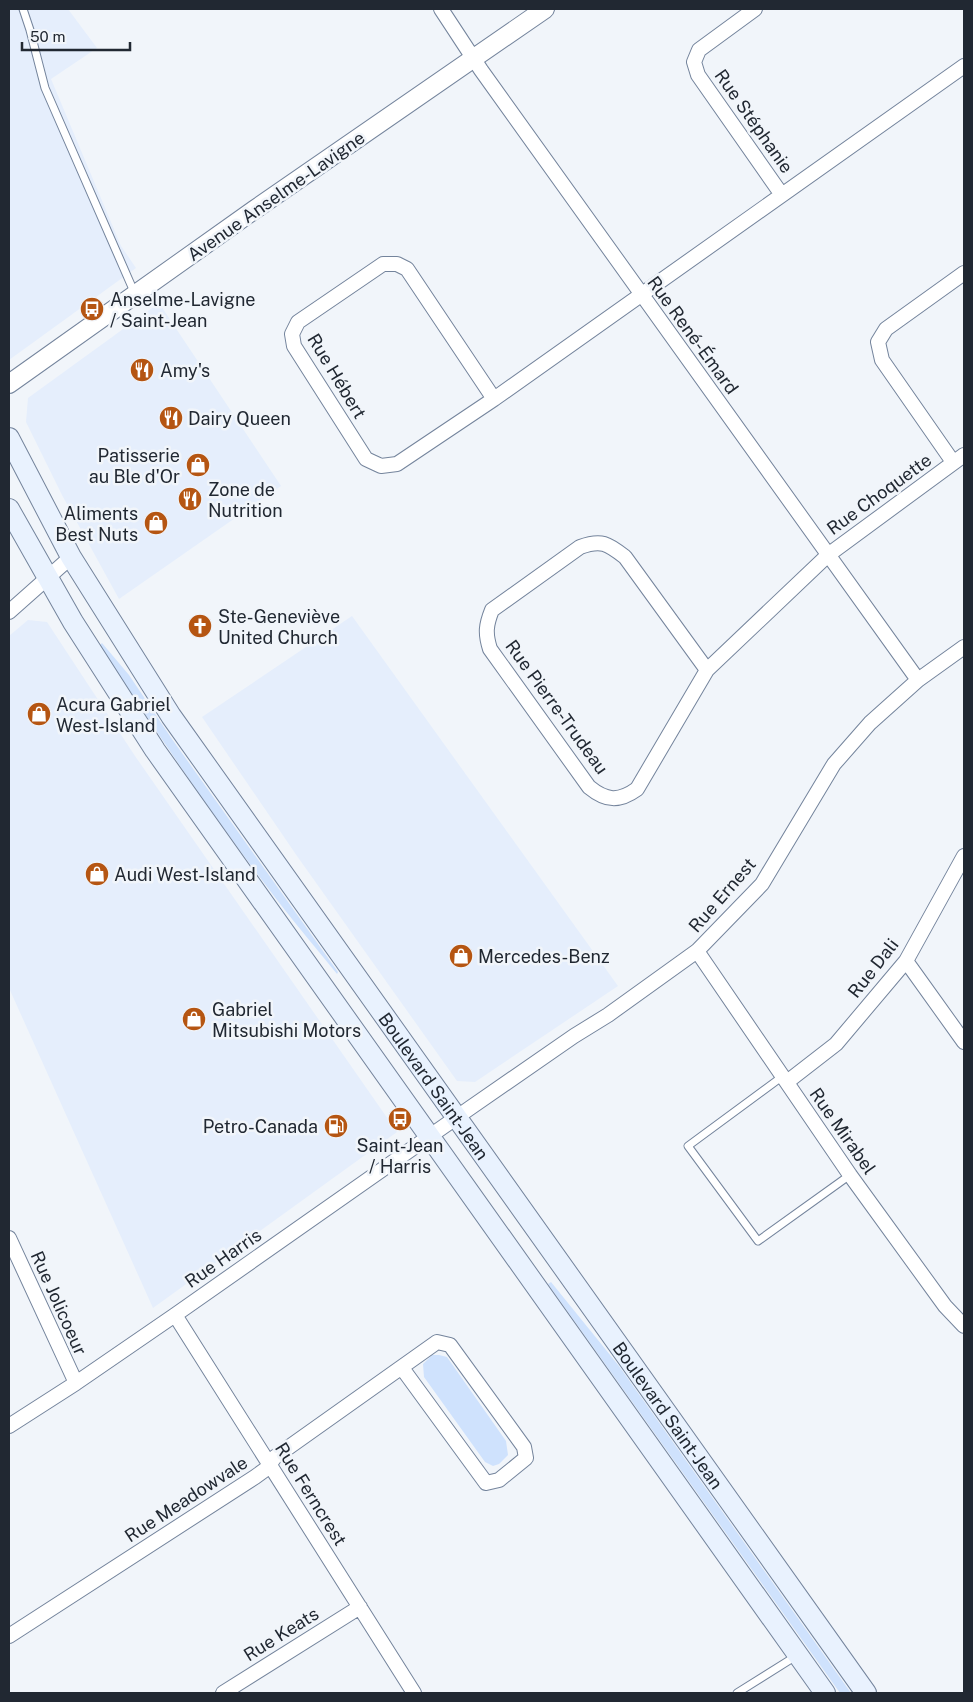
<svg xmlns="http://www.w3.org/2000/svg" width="973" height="1702" font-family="'Public Sans',sans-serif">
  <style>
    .built { fill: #e5eefc }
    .green { fill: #cfe2fd }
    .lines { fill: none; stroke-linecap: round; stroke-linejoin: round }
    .service-casing { stroke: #74849c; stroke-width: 9 }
    .minor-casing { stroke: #74849c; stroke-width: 16 }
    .tertiary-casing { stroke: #74849c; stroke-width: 20 }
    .secondary-casing { stroke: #74849c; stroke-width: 22 }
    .service { stroke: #fff; stroke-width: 7 }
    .minor { stroke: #fff; stroke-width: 14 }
    .tertiary { stroke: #fff; stroke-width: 18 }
    .secondary { stroke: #e9f2fe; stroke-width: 20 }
    .labels { text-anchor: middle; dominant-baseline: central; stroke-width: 5; stroke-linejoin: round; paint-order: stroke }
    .street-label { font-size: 18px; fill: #212832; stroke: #f1f5fa }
    .poi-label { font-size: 18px; fill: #212832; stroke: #f1f5fa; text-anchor: start }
  </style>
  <rect width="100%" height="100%" fill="#f1f5fa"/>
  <path class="built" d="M9,9H68L97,48L51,79L121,246L136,268L9,360Z
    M159,303L281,486L119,599L62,495L26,422L28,398Z
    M352,616L618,986L475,1082L457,1081L297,856L202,717Z
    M28,620L47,622L135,756L397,1132L153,1308L9,988V636Z"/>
  <path class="green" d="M102,643L129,675L172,739L338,972L337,974C317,949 296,925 277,900C214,818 156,732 100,645Z
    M551,1282L619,1366L851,1693H840L548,1284Z
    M432,1355H439L447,1357L506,1441L508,1455L499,1464L493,1466L485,1462L424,1377L423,1364Z"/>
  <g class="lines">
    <g class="service-casing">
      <path id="service" d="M23,9L30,30L45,88L135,294
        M783,1076L688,1146L758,1241L850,1175
        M737,1693L796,1656"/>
    </g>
    <g class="minor-casing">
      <path id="minor" d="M441,9L481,70L918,680
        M755,9L699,50L694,62L698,75L782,195
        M494,399L407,269L397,264H383L298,322L292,334L294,346L366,459L381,466L397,464L494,399L964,66
        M953,462L882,360L878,342L886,329L964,273
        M9,612L71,557
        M707,670L625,557C608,544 602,539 580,547L492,610C486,625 485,633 490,649L589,787C606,801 619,802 637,789L707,670L828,555L964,455
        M697,951L850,1175L945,1306L964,1326
        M906,961L964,1042
        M787,1082L836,1044L906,961L964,856
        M9,1238L76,1383
        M175,1315L414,1693
        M9,1426L76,1383L175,1315L470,1108L574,1036L608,1015L697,951L762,884L834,764L870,723L918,680L964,647
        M9,1636L255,1477L266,1469L275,1457L437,1342L450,1345L524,1447L526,1458L499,1480L486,1483L402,1368
        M223,1693L360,1607"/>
    </g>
    <g class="tertiary-casing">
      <path id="tertiary" d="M9,384L254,210L545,9"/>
    </g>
    <g class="secondary-casing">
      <g id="secondary">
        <path id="s1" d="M9,438L71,557L171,716L866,1693"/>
        <path d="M9,509L73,622L155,750L825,1693"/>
      </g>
    </g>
    <use href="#service" class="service"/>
    <use href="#minor" class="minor"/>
    <use href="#tertiary" class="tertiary"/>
    <use href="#secondary" class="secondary"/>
  </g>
  <defs>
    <g id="bus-disc" transform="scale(1.25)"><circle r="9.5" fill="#b55512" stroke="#f1f5fa"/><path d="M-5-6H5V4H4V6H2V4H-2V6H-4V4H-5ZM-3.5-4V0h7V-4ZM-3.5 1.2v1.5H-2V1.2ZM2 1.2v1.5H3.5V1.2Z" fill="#fff"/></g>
    <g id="restaurant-disc" transform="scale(1.25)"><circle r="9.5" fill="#b55512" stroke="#f1f5fa"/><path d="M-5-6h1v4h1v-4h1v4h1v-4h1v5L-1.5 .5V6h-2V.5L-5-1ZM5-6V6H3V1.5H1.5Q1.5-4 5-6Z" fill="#fff"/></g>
    <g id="shop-disc" transform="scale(1.25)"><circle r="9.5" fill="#b55512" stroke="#f1f5fa"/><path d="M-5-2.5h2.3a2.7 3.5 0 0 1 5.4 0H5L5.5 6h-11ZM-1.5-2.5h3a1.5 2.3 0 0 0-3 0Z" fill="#fff"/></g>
    <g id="church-disc" transform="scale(1.25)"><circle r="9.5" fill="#b55512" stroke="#f1f5fa"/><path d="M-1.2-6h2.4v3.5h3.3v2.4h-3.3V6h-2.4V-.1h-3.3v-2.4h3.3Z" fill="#fff"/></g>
    <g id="fuel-disc" transform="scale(1.25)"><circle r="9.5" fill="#b55512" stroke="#f1f5fa"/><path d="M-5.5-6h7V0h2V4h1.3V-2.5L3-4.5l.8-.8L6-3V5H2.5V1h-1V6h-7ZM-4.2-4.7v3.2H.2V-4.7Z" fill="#fff"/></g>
  </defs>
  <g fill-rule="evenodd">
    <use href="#bus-disc" x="92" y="309"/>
    <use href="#restaurant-disc" x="142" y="370"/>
    <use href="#restaurant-disc" x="171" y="418"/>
    <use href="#shop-disc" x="198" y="465"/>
    <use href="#restaurant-disc" x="190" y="499"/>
    <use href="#shop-disc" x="156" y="523"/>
    <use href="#church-disc" x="200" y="626"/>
    <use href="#shop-disc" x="39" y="714"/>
    <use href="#shop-disc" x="97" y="874"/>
    <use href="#shop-disc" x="461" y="956"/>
    <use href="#shop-disc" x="194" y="1019"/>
    <use href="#bus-disc" x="400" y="1119"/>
    <use href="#fuel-disc" x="336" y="1126"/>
  </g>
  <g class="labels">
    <g class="street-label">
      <text transform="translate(754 121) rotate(55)">Rue Stéphanie</text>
      <text transform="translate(276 196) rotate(-35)">Avenue Anselme-Lavigne</text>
      <text transform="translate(693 335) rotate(54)">Rue René-Émard</text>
      <text transform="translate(337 376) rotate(59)">Rue Hébert</text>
      <text transform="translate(879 494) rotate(-36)">Rue Choquette</text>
      <text transform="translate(557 707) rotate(54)">Rue Pierre-Trudeau</text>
      <text transform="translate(722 895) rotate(-49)">Rue Ernest</text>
      <text transform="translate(873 968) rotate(-52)">Rue Dali</text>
      <text stroke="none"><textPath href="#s1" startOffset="776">Boulevard Saint-Jean</textPath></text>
      <text transform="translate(843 1131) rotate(55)">Rue Mirabel</text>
      <text transform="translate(223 1258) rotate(-35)">Rue Harris</text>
      <text transform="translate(59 1303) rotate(66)">Rue Jolicoeur</text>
      <text stroke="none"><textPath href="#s1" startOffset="1180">Boulevard Saint-Jean</textPath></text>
      <text transform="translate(311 1494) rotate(58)">Rue Ferncrest</text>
      <text transform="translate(186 1499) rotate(-33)">Rue Meadowvale</text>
      <text transform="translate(281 1634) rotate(-32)">Rue Keats</text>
    </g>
    <g class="poi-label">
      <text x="110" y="299">Anselme-Lavigne<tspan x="110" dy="21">/ Saint-Jean</tspan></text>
      <text x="160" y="370">Amy's</text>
      <text x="188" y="418">Dairy Queen</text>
      <text x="180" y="455" text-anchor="end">Patisserie<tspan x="180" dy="21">au Ble d'Or</tspan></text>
      <text x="208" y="489">Zone de<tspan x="208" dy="21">Nutrition</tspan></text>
      <text x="138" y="513" text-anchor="end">Aliments<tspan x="138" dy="21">Best Nuts</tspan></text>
      <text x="218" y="616">Ste-Geneviève<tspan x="218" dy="21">United Church</tspan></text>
      <text x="56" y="704">Acura Gabriel<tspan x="56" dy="21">West-Island</tspan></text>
      <text x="114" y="874">Audi West-Island</text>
      <text x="478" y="956">Mercedes-Benz</text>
      <text x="212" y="1009">Gabriel<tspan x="212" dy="21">Mitsubishi Motors</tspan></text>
      <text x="318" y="1126" text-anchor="end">Petro-Canada</text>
      <text x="400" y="1145" text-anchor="middle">Saint-Jean<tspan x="400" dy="21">/ Harris</tspan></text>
    </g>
  </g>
  <rect width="973" height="1702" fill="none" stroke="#212832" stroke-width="20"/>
  <path d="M22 42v8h108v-8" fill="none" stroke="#212832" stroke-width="2.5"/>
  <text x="30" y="42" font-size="15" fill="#212832" stroke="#f1f5fa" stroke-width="4" paint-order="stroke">50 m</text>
</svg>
